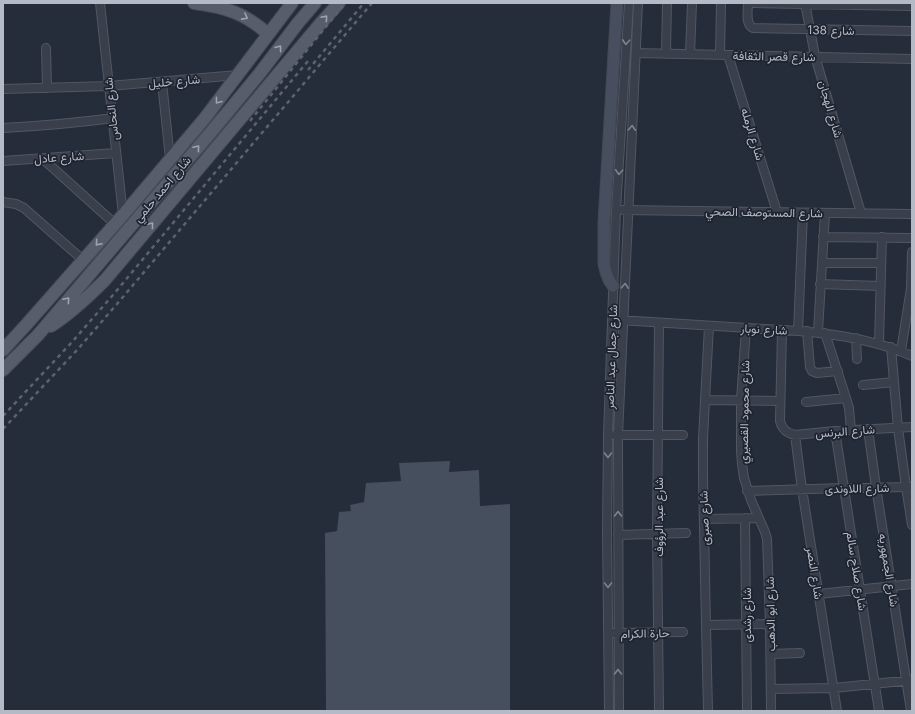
<svg xmlns="http://www.w3.org/2000/svg" width="915" height="714" font-family="Inter,Vazirmatn,sans-serif">
  <style>
    .building { fill: #464f5e }
    .lines { fill: none; stroke-linecap: round; stroke-linejoin: round }
    .street-casing { stroke: #515763; stroke-width: 10 }
    .secondary-casing { stroke: #424854; stroke-width: 13 }
    .primary-casing { stroke: #424854; stroke-width: 14 }
    .street { stroke: #393f4b; stroke-width: 8 }
    .secondary { stroke: #474e5d; stroke-width: 11 }
    .primary { stroke: #575d6b; stroke-width: 12 }
    .rail { stroke: #5b6271; stroke-width: 2.5; stroke-dasharray: 4 4; stroke-linecap: butt }
    .oneway { stroke: #9da3af }
    .oneway2 { stroke: #7d838f }
    .labels { text-anchor: middle; dominant-baseline: central; stroke-width: 3.5; stroke-linejoin: round; paint-order: stroke }
    .street-label { font-size: 12px; fill: #b4bac6; stroke: #1e242f }
  </style>
  <rect width="100%" height="100%" fill="#252c3a"/>
  <path class="building" d="M450,461L449,472L479,470L480,506L510,504V711H326L325,533L337,531L339,512L351,511L350,505L364,502L366,483L401,481L399,463Z"/>
  <g class="lines">
    <g class="street-casing">
      <path id="street" d="M100,3L123,215
        M748,3C748,11 745,24 753,28L912,31
        M754,3L912,6
        M805,3L815,56L861,213
        M46,48L47,88
        M636,53L912,59
        M666,54L667,3
        M690,54L692,3
        M720,55L721,3
        M728,55L777,212
        M162,82L170,159
        M3,89L109,86L238,75
        M3,128C40,126 76,123 113,118
        M43,159L115,224
        M3,161L116,153
        M3,202L16,204L24,208L83,260
        M623,210L912,214
        M823,237L912,238
        M822,263H881
        M820,284L880,286
        M619,320L798,331C838,334 876,340 912,356
        M746,328L741,400V451L742,464L744,478L751,500L765,532L767,539L770,624L771,711
        M782,330L780,421C782,429 786,433 795,435L835,431L912,427
        M798,331L803,213
        M807,331L810,367L812,371L817,373L838,371
        M818,332L825,213
        M825,333L846,398L849,408L851,430
        M856,338L857,359
        M879,343L882,237
        M891,347L898,428L906,487L912,525
        M901,351L911,288L912,252
        M863,385L894,382
        M705,400L780,401
        M806,402L846,398
        M868,429L876,487L911,711
        M835,431L879,711
        M615,435H683
        M795,435L802,489L837,711
        M747,491L844,488L912,487
        M745,518L747,711
        M704,519L759,518
        M618,535L686,533
        M819,594L912,584
        M706,625L770,624
        M613,633L683,632
        M771,654L800,653
        M771,689L834,688L912,680
        M609,711L607,533L608,435L616,210L629,3
        M619,711L618,435L638,3
        M659,711L657,534L659,323
        M708,711L706,625L703,478V438L709,326"/>
    </g>
    <g class="secondary-casing">
      <path id="secondary" d="M613,286L609,280L606,272L604,264V222L617,3"/>
    </g>
    <g class="primary-casing">
      <path id="primary" d="M194,3C225,7 245,13 268,34
        M51,326C71,313 88,297 105,280L320,24L339,3
        M3,350L26,325L123,215L205,118L292,3
        M3,370L38,335L212,131L260,73L298,23L315,3"/>
    </g>
    <use href="#street" class="street"/>
    <use href="#secondary" class="secondary"/>
    <use href="#primary" class="primary"/>
    <path class="rail" d="M308,70L364,3
      M250,121L345,3
      M3,416L72,342L113,295L308,61
      M3,429L78,349L117,304L372,3"/>
  </g>
  <defs><path id="oneway-chevron" d="M-2-3.5L2.5 0L-2 3.5" fill="none" stroke-width="1.6" stroke-linecap="round" stroke-linejoin="round"/></defs>
  <g class="oneway">
    <use href="#oneway-chevron" transform="translate(245 17) rotate(28)"/>
    <use href="#oneway-chevron" transform="translate(325 18) rotate(-49)"/>
    <use href="#oneway-chevron" transform="translate(279 48) rotate(-53)"/>
    <use href="#oneway-chevron" transform="translate(218 101) rotate(128)"/>
    <use href="#oneway-chevron" transform="translate(197 148) rotate(-50)"/>
    <use href="#oneway-chevron" transform="translate(151 225) rotate(-50)"/>
    <use href="#oneway-chevron" transform="translate(98 243) rotate(131)"/>
    <use href="#oneway-chevron" transform="translate(67 300) rotate(-50)"/>
  </g>
  <g class="oneway2">
    <use href="#oneway-chevron" transform="translate(626 42) rotate(93)"/>
    <use href="#oneway-chevron" transform="translate(632 128) rotate(-87)"/>
    <use href="#oneway-chevron" transform="translate(619 172) rotate(93)"/>
    <use href="#oneway-chevron" transform="translate(625 286) rotate(-87)"/>
    <use href="#oneway-chevron" transform="translate(608 455) rotate(90)"/>
    <use href="#oneway-chevron" transform="translate(618 514) rotate(-90)"/>
    <use href="#oneway-chevron" transform="translate(608 585) rotate(89)"/>
    <use href="#oneway-chevron" transform="translate(618 672) rotate(-90)"/>
  </g>
  <g class="labels">
    <g class="street-label">
      <text transform="translate(831 30) rotate(1)">شارع 138</text>
      <text transform="translate(774 56) rotate(1)">شارع قصر الثقافة</text>
      <text transform="translate(174 81) rotate(-5)">شارع خليل</text>
      <text transform="translate(111 109) rotate(-96)">شارع النحاس</text>
      <text transform="translate(831 109) rotate(74)">شارع الهجان</text>
      <text transform="translate(753 134) rotate(73)">شارع الرمله</text>
      <text transform="translate(59 157) rotate(-4)">شارع عادل</text>
      <text transform="translate(162 189) rotate(-50)">شارع احمد حلمي</text>
      <text transform="translate(764 212) rotate(1)">شارع المستوصف الصحي</text>
      <text transform="translate(764 329) rotate(3)">شارع نوبار</text>
      <text transform="translate(611 357) rotate(-88)">شارع جمال عبد الناصر</text>
      <text transform="translate(744 412) rotate(-89)">شارع محمود القصيري</text>
      <text transform="translate(845 431) rotate(-4)">شارع البرنس</text>
      <text transform="translate(857 488) rotate(-1)">شارع اللاوندى</text>
      <text transform="translate(658 517) rotate(-90)">شارع عبد الرؤوف</text>
      <text transform="translate(704 518) rotate(-92)">شارع صبرى</text>
      <text transform="translate(889 570) rotate(81)">شارع الجمهوريه</text>
      <text transform="translate(857 571) rotate(81)">شارع صلاح سالم</text>
      <text transform="translate(815 573) rotate(81)">شارع النصر</text>
      <text transform="translate(770 614) rotate(-91)">شارع ابو الدهب</text>
      <text transform="translate(746 615) rotate(-90)">شارع رشدى</text>
      <text transform="translate(645 633) rotate(-1)">حارة الكرام</text>
    </g>
  </g>
  <rect width="915" height="714" fill="none" stroke="#b4bac6" stroke-width="8"/>
</svg>
